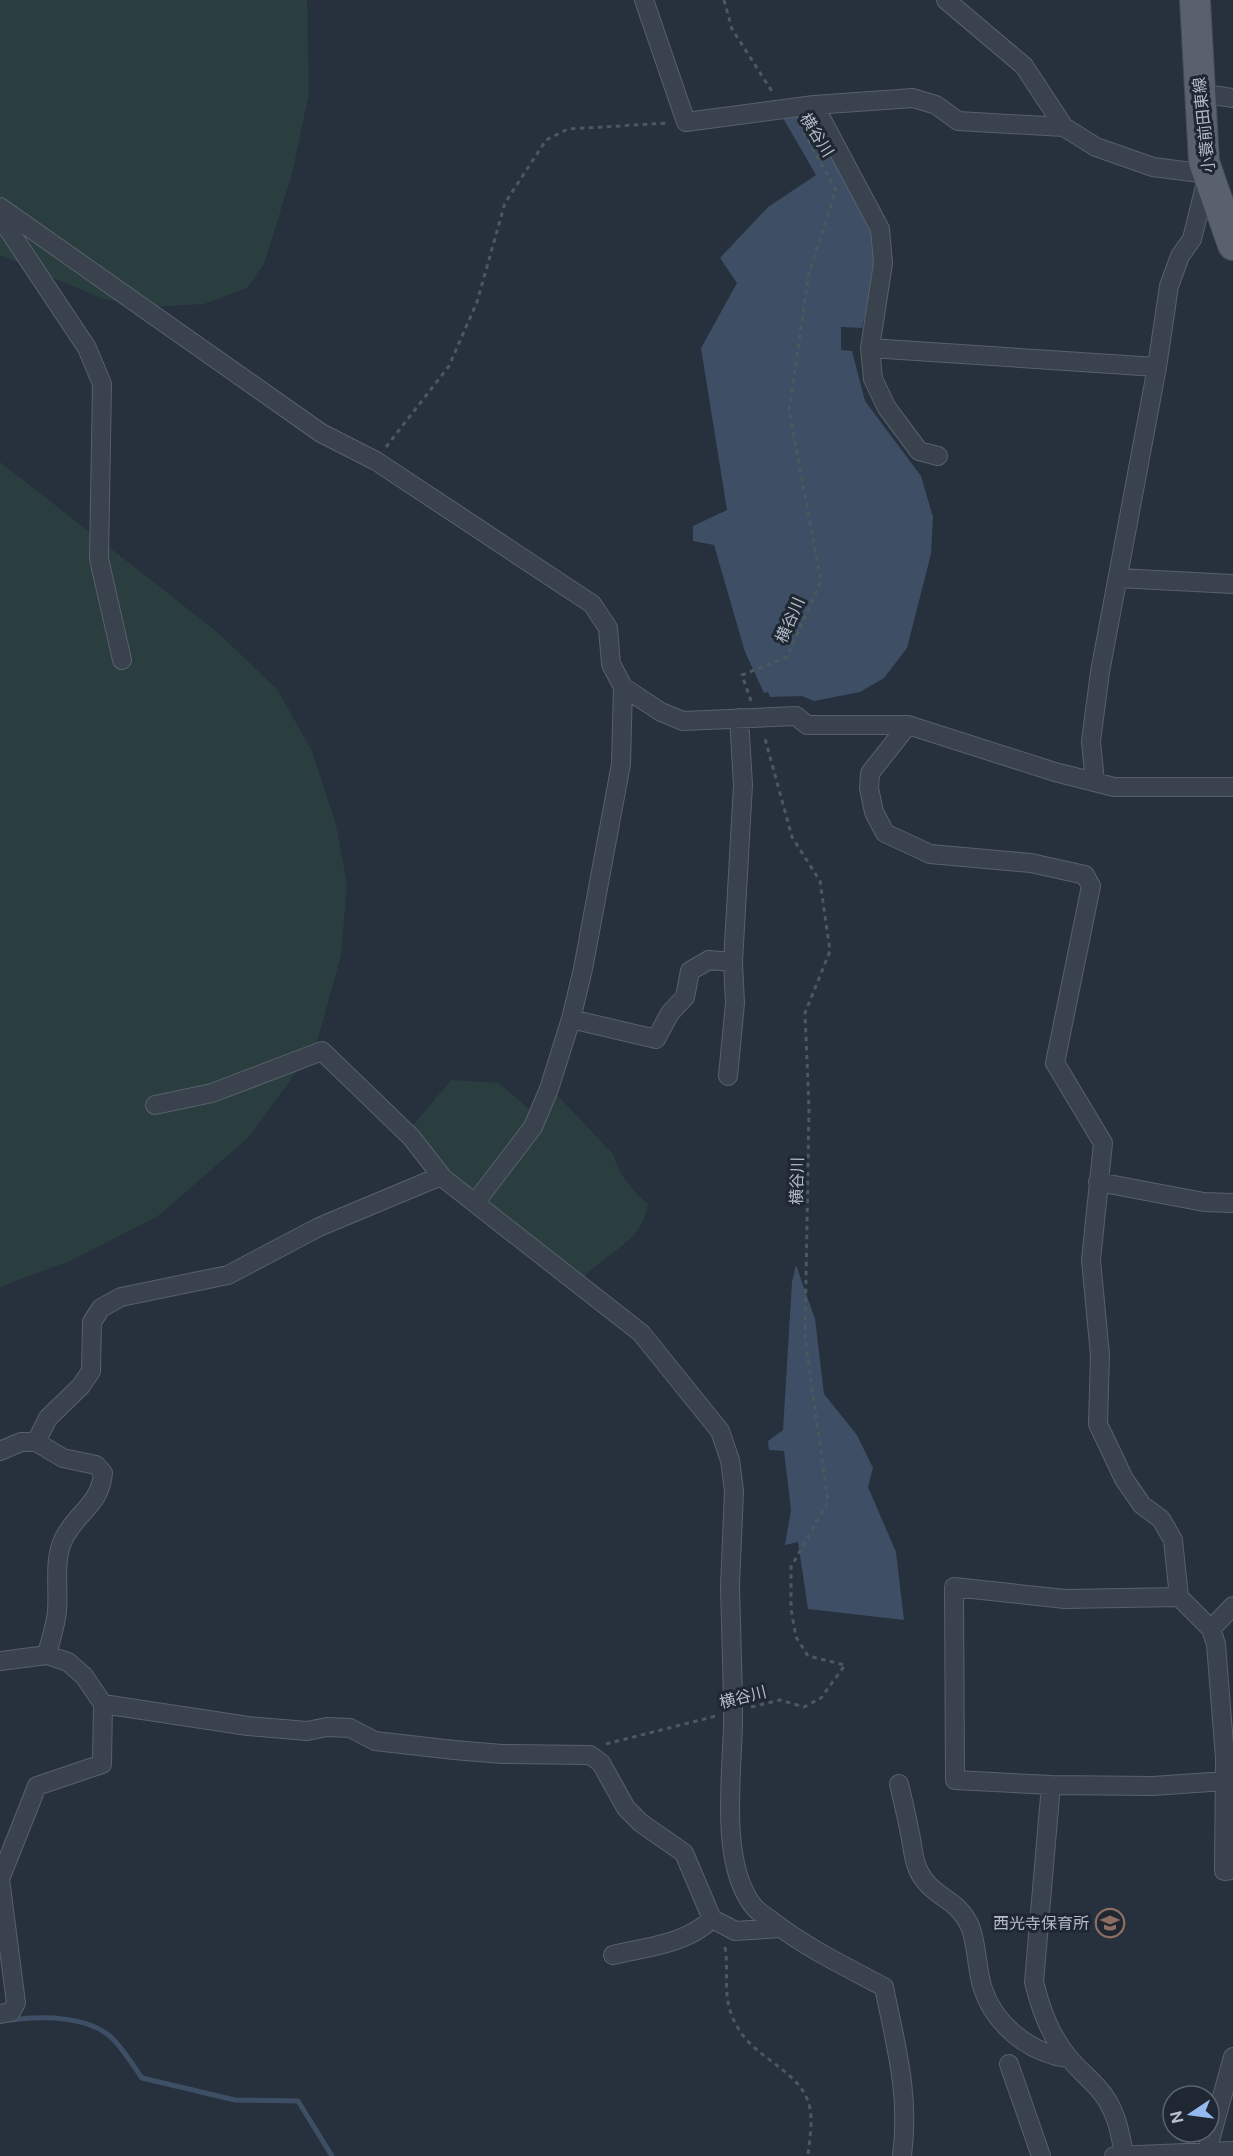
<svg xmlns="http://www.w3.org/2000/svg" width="1233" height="2156" font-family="'Public Sans','Noto Sans JP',sans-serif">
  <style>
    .green { fill: #2a3e3f }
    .water { fill: #3e4e64 }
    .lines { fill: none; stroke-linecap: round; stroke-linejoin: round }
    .stream { stroke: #3e4e64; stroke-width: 5 }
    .minor-casing { stroke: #58606b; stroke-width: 20 }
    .primary-casing { stroke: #434b56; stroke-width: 32 }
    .path { stroke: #495a5d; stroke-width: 3; stroke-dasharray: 4.5 4.5; stroke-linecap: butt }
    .minor { stroke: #3a424d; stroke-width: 18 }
    .primary { stroke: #59616d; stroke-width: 30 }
    .minor-bridge-casing { stroke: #58606b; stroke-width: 20; stroke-linecap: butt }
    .minor-bridge { stroke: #3a424d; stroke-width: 18 }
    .labels { text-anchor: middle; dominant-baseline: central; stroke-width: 6; stroke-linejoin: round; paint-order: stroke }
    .street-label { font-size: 16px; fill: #b6bdc8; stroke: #1f2732 }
    .poi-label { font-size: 16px; fill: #b6bdc8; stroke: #1f2732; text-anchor: end }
  </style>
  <rect width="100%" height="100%" fill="#27303d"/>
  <path class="green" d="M0,0H307L309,93L292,174L264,264L247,288L204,304L152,307L103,299L0,255Z
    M0,462L216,631L277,689L312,751L336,825L347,885L341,956L316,1045L248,1138L158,1216L72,1260L0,1287Z
    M451,1080L499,1083L544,1122L557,1095L613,1154C618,1174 633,1191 648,1204C646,1211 644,1220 640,1227C626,1248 598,1260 581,1280L446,1173L410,1129Z"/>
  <path class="water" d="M798,112L819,127L874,230L877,270L862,328L841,327V350L852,351L865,401L921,476L933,517L931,554L907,648L884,678L860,692L814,701L802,696L770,697L768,692L764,693L745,652L714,545L693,541V526L727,510L701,348L737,283L720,258L768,207L816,175L783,118Z
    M796,1265L815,1319L824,1394L857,1435L873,1468L868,1487L896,1552L904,1620L808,1609L798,1542L785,1545L791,1510L784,1451L769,1450L768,1441L783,1430L792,1282Z"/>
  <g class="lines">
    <path class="stream" d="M11,2020C41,2016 90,2015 114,2040C124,2051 133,2065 142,2078L235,2100L298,2101L332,2156"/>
    <g class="minor-casing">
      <path id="minor" d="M644,0L686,122L814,105L913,98L936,105L958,121L1064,127
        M946,0L1024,66L1064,127L1096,147L1153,167L1208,174L1192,239L1180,256L1169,286L1157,367L1100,672L1091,741L1095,782
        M1199,93L1233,98
        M814,105L880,229L883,263L870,348L873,379L887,408L919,451L938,456
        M0,207L321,433L376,461L592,604L608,628L611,664L623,687L661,712L683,721L796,716L807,725H908L1055,772L1114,787H1233
        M0,217L87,348L102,384L99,559L122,660
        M870,348L1157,367
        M1118,578L1233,584
        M908,725L870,773L869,788L874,812L885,833L930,854L1031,863L1085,875L1091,886L1055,1063L1103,1143L1091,1260L1100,1355L1098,1424L1124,1479L1142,1505L1161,1519L1173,1540L1179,1597
        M571,1019L656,1039L670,1013L685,997L690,971L709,960L733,962
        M728,1076L735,1003L733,962L743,785L739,718
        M155,1105L212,1093L322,1051L411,1137L443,1178L641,1333L720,1431L730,1460L734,1491L730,1586L733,1699
        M1098,1182L1204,1202L1233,1203
        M475,1203L533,1127L549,1089L571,1019L583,969L621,764L623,687
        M36,1442L48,1418L81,1386L91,1371L92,1322L101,1308L121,1297L228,1275L319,1227L441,1176
        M0,1451L21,1442H36L63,1458L96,1465L103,1473C100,1505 78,1511 64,1538C53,1560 59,1587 57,1611C56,1625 50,1641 47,1655
        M1211,1629L1233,1606
        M0,1661L47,1655L68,1662L84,1676L103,1704L102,1764L37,1786L0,1879L16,2003L11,2012L0,2014
        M103,1704L248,1726L307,1731L327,1727L350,1728L375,1741L454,1750L502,1754L590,1755L601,1763L626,1808L641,1823L684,1853L712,1919L716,1921
        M733,1724C732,1775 719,1866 755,1908C760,1913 767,1917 773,1922C807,1948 846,1967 884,1987C896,2047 910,2094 902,2156
        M899,1784C903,1801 907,1817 910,1834C914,1852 913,1866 925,1881C939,1899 958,1900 970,1926C978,1947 976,1969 983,1989C995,2026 1032,2054 1068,2058
        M1051,1785L1153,1786L1225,1781
        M728,1927L735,1931L781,1928
        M613,1955C647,1947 686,1944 712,1919
        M1009,2064L1041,2156
        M1207,2151L1233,2057
        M1124,2155C1120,2130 1115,2106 1097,2087C1088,2077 1077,2068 1068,2057C1050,2035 1041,2010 1034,1982L1051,1785L955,1780L954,1587L1065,1599L1179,1597L1211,1629L1216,1644L1225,1758L1224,1871L1233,1870
        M1114,2156L1233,2151"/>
    </g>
    <g class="primary-casing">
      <path id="primary" d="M1195,0L1204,162L1233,245"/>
    </g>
    <path class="path" d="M724,0L732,29L773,93
      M386,447L449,366L477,302L505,203L546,140L568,129L669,123
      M751,701L742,675L787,657L821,581L789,410L809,273L836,190L800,126
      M751,1707L780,1700L804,1707L821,1698L845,1665L808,1656L796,1637L791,1609V1567L828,1502L805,1338L809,1108L805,1013L830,951L820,881L792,837L764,735
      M606,1744L716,1716
      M725,1947C730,1978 720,1998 738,2028C756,2060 804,2072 810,2109C813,2124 809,2141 808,2156"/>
    <use href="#minor" class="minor"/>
    <use href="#primary" class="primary"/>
    <g class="minor-bridge-casing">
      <path id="minor-bridge" d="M733,1699V1724
        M716,1921L728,1927"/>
    </g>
    <use href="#minor-bridge" class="minor-bridge"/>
  </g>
  <defs>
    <g id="school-ring" transform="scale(1.5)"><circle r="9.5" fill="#1f2732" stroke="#8d6e63" stroke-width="1.5"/><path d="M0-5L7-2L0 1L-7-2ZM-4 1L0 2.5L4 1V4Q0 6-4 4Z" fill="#8d6e63"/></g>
  </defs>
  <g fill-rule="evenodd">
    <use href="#school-ring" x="1110" y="1923"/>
  </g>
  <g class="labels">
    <g class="street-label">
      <text transform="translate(1204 125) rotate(-96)">小蓑前田東線</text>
      <text transform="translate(817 135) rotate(58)">横谷川</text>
      <text transform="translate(790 620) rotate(-66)">横谷川</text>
      <text transform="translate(797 1181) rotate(-89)">横谷川</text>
      <text transform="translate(743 1697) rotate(-14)">横谷川</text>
    </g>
    <g class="poi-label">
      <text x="1089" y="1923">西光寺保育所</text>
    </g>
  </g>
  <g transform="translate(1191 2114) rotate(257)"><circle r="28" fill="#1f2732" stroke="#5b636e" stroke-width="1.5"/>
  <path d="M0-4.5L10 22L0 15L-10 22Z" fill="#94b9ef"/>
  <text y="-9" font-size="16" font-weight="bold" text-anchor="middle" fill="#b6bdc8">N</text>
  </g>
</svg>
